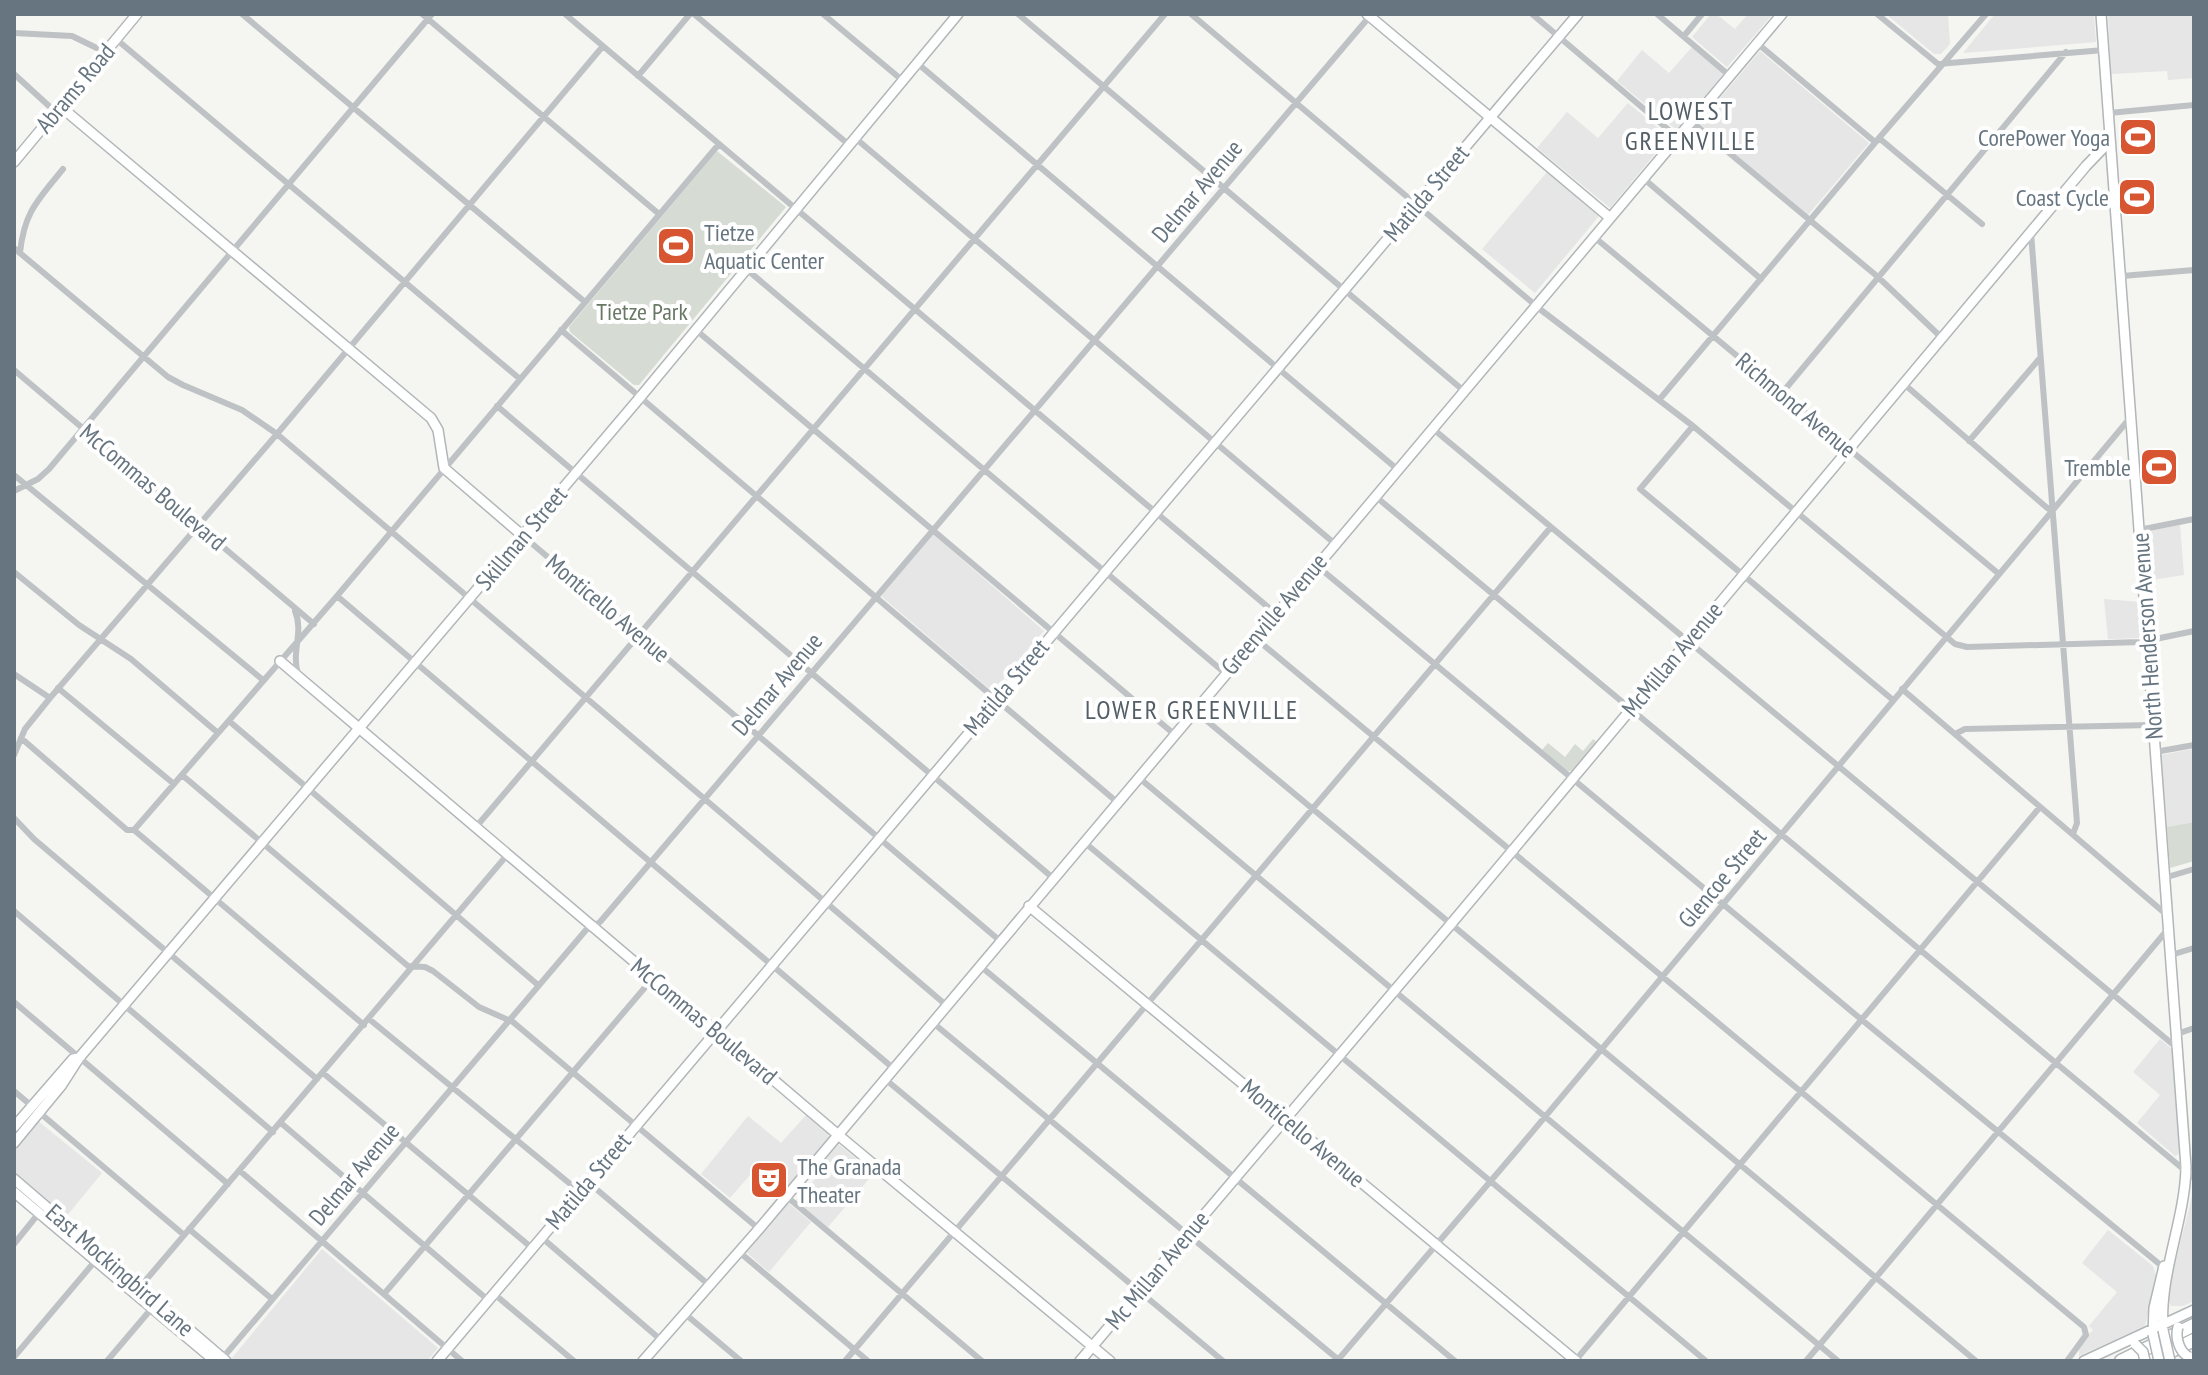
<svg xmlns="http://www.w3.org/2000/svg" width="2208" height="1375" font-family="'PT Sans Narrow',sans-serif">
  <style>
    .built { fill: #e5e6e5 }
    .green { fill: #d6dbd3 }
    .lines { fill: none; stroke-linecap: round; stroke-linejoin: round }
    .secondary-casing { stroke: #b1b6b9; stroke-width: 12 }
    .highway-casing { stroke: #b1b5b7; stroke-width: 15 }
    .street { stroke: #bec2c5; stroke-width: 6 }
    .secondary { stroke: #fff; stroke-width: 9 }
    .highway { stroke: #fff; stroke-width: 12 }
    .secondary-bridge-casing { stroke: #b1b6b9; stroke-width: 12; stroke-linecap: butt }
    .secondary-bridge { stroke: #fff; stroke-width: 9 }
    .labels { text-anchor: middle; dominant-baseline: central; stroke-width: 8; stroke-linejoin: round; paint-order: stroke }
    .street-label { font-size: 24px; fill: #667580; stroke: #fff }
    .poi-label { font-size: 24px; fill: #667580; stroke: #fff; text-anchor: end }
    .park-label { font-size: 24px; fill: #687864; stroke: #fff }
    .neighbourhood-label { font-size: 26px; letter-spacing: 2px; fill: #535e66; stroke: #fff }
  </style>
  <rect width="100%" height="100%" fill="#f5f5f1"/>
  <path class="built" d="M1711,14H1716L1735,29L1748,14H1773L1727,67L1692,37Z
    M1886,14H1948L1950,44L1941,54H1934Z
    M1995,14H2094L2096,42L1963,53Z
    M2108,14H2194V78L2168,80L2167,71L2111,74Z
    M1692,47L1722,72L1724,77L1678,131L1617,81L1642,50L1669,73Z
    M1760,51L1869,143L1808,215L1699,123Z
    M1628,103L1669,137L1610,208L1537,148L1567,112L1598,138Z
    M1547,172L1599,216L1535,293L1482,249Z
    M2180,525L2184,575L2145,581V532Z
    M933,534L1044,631L993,692L881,596Z
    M2104,599L2140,602L2142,634L2139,638L2108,639Z
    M2194,749V822L2167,827L2161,755Z
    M2160,1039L2173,1050L2179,1154L2175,1156L2137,1123L2160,1095L2133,1072Z
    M807,1114L829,1132L828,1138L778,1197L750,1175L730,1198L701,1174L748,1116L781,1143Z
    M38,1121L102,1173L65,1218L14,1176V1150Z
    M838,1144L874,1173L828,1227L796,1201L815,1179L812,1175Z
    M2194,1188V1301L2183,1306H2171L2167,1297Z
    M787,1202L811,1222L769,1272L745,1251Z
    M2108,1230L2153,1266L2156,1275L2147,1318L2145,1326L2079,1356V1346L2093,1330L2089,1326L2117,1292L2082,1263Z
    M322,1249L438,1348L427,1361H236L232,1358Z"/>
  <path class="green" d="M717,151L786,207L639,385H634L570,332L569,327Z
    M1593,739L1597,742L1572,771H1568L1542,750L1548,743L1565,757L1575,744L1583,751Z
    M2194,822V861L2170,868L2167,827Z"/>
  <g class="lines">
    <g class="secondary-casing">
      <path id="secondary" d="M1367,14L1609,217
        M2101,14L2186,1167C2185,1221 2159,1273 2163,1330
        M58,109L67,112L431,418L438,430L444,468L523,536
        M14,162L137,14
        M280,661L843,1139L1110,1361
        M1029,906L1576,1361
        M14,1127L73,1059L79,1058
        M14,1143L61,1086L79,1058L637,401L958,14
        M14,1179L226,1361
        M14,1192L215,1361
        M2153,1334L2154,1308L2164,1266
        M437,1361L1578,14
        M643,1361L759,1229L1782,14
        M1080,1361L1451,924L2086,166L2110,141
        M2084,1361L2194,1310"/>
    </g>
    <g class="highway-casing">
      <path id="highway" d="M2121,1361L2194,1325
        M2151,1361L2194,1340"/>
    </g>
    <path class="street" d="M242,14L585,302
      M422,14L659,214
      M565,14L1275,613
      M694,14L848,144
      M823,14L902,80
      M1018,14L1464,391
      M1191,14L1541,310L1693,426L1955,644L1967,647L2141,642L2194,631
      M1532,14L1677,137
      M1657,14L1730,76
      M1877,14L1938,64L2104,50
      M14,33L72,36L105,52
      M1684,36L1702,14
      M116,39L520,379
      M1757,43L1875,142
      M917,63L1397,469
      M14,74L49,106L58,109
      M638,76L690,14
      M2109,113L2194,105
      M1691,121L1878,277L1942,338
      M854,137L1334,543
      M1879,138L1982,224
      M1643,178L1761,279
      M2031,233L2077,823L2073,834
      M1593,236L1999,574
      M14,248L168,377L183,385L242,410L277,434L946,1005
      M20,253C24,212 38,200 63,169
      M745,268L1225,673
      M2122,276L2194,270
      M561,330L1117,802
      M696,330L1174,734
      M14,370L314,624
      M1904,384L2046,507L2052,511
      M1782,393L2066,52
      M1659,400L1879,138L1986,14
      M497,406L1053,878
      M1693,426L1640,489L1893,700
      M1432,428L2176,1047
      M1969,441L2040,358
      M14,475L263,680
      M14,491L38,479L49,469L432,14
      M1375,496L2194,1178
      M2139,530L2194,519
      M523,536L999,940
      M1316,565L1862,1020L2163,1267
      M14,572L79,625L131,659L218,733
      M337,596L893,1068
      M295,611C304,632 291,652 298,674
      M1255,638L2084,1327L2086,1335L2067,1361
      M14,674L50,698
      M58,688L174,784
      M1902,689L2167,915
      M1195,711L1976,1361
      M229,721L538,985
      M1955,734L1965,729L2152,725
      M21,738L127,830H134L364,1025
      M2155,752L2194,745
      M14,755L25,729L50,698L277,434L603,46
      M182,775L408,966L425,967L433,971L479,1007L513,1022L759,1229
      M1138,777L1838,1361
      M14,818L34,839L317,1079
      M476,827L1165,14
      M134,830L337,596L719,144
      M1084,842L1706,1361
      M2164,878L2194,869
      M14,911L273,1132
      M2171,955L2194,948
      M979,965L1455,1361
      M14,1002L228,1184
      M369,1019L580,1192
      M932,1022L1340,1361
      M2177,1034L2194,1028
      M323,1073L532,1248
      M885,1079L1223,1361
      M14,1091L184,1235
      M281,1123L488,1300
      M240,1171L462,1361
      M588,1182L709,1285
      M786,1196L982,1361
      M189,1229L272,1299
      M541,1237L661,1340
      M14,1244L39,1213
      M738,1251L868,1361
      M140,1287L508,854
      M493,1293L574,1361
      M384,1294L653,978
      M684,1313L741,1361
      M14,1357L96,1260
      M220,1357L226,1354L586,930L600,922L1370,16
      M107,1361L152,1308
      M845,1361L1551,527
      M1337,1361L1518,1149L2130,418
      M1575,1361L2040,807
      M1806,1361L2168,929"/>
    <use href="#secondary" class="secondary"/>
    <use href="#highway" class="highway"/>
    <g class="secondary-bridge-casing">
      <path id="secondary-bridge" d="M2178,1327C2175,1337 2179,1352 2189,1357
        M2163,1330L2170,1361
        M2153,1334L2159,1361
        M2135,1344L2143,1352L2145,1361"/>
    </g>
    <use href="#secondary-bridge" class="secondary-bridge"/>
  </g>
  <defs>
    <g id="stadium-square" transform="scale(2)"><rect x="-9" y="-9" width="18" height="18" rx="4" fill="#d75530" stroke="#fff"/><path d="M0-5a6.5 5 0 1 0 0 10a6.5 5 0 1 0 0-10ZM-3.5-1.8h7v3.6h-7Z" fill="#fff"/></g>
    <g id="theatre-square" transform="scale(2)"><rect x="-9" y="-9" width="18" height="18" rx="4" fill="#d75530" stroke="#fff"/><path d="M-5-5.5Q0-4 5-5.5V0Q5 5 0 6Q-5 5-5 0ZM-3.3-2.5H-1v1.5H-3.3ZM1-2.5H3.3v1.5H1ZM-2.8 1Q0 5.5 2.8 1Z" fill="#fff"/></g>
  </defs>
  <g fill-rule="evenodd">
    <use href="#stadium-square" x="2138" y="137"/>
    <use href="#stadium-square" x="2137" y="197"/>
    <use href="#stadium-square" x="676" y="246"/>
    <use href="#stadium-square" x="2159" y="467"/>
    <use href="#theatre-square" x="769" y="1180"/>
  </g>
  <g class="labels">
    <g class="street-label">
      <text transform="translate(75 88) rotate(-50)">Abrams Road</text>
      <text transform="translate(1197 191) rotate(-50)">Delmar Avenue</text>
      <text transform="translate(1426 193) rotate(-50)">Matilda Street</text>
      <text transform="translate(1796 405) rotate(40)">Richmond Avenue</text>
      <text transform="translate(153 487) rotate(40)">McCommas Boulevard</text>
      <text transform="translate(521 538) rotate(-50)">Skillman Street</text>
      <text transform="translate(608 608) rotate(40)">Monticello Avenue</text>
      <text transform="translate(1274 614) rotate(-50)">Greenville Avenue</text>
      <text transform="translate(2147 636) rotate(-94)">North Henderson Avenue</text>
      <text transform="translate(1672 659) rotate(-50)">McMillan Avenue</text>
      <text transform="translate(777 684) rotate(-50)">Delmar Avenue</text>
      <text transform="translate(1006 687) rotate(-50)">Matilda Street</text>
      <text transform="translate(1722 878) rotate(-50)">Glencoe Street</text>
      <text transform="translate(704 1021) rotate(40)">McCommas Boulevard</text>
      <text transform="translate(1303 1133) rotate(40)">Monticello Avenue</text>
      <text transform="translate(354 1174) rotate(-50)">Delmar Avenue</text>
      <text transform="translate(588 1181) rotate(-50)">Matilda Street</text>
      <text transform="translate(120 1270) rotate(41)">East Mockingbird Lane</text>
      <text transform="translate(1157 1270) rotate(-50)">Mc Millan Avenue</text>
    </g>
    <g class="poi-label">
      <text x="2110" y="137">CorePower Yoga</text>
      <text x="2109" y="197">Coast Cycle</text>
      <text x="704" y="232" text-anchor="start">Tietze<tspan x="704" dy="28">Aquatic Center</tspan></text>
      <text x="2131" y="467">Tremble</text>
      <text x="797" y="1166" text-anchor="start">The Granada<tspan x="797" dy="28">Theater</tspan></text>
    </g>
    <g class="park-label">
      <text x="642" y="311">Tietze Park</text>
    </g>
    <g class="neighbourhood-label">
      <text x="1691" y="110">LOWEST<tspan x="1691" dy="30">GREENVILLE</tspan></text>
      <text x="1192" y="709">LOWER GREENVILLE</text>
    </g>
  </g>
  <rect width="2208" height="1375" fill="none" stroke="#667580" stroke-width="32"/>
</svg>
